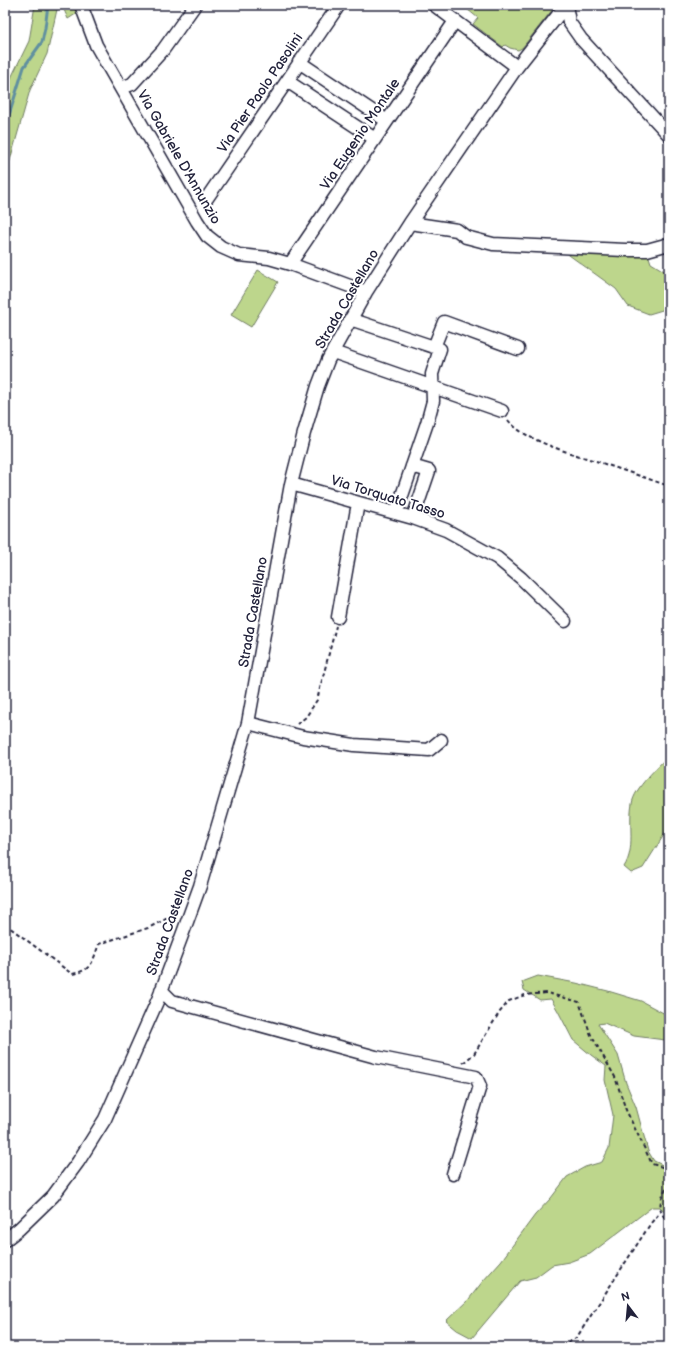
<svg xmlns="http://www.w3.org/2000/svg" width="674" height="1352" font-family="'Balsamiq Sans',sans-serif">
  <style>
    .green { fill: #bdd68c; stroke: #707c64 }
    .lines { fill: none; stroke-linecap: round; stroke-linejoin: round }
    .stream { stroke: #6090a0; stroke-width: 3 }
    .minor-casing { stroke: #22223b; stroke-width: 15 }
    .path { stroke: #22223b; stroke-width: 2; stroke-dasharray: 4 3; stroke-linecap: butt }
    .minor { stroke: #fff; stroke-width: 12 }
    .labels { text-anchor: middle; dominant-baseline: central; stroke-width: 4; stroke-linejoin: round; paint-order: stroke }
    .street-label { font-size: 14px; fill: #22223b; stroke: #fff }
  </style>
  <rect width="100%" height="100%" fill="#fff"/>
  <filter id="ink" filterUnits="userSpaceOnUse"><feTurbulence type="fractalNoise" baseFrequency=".025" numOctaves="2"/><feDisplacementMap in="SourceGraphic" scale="8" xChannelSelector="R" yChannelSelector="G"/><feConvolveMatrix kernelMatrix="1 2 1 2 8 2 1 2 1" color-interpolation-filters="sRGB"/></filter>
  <g filter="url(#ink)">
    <path class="green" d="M35,5H58L47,54L30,90L5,178V96L10,80L29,41Z
      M62,5H78L79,12L68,19Z
      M462,5H548L553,9L522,48L518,50L510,48L505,45L503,47L473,24L478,18Z
      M562,250L648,254L651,263L669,274V308L649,314L628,306L616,289Z
      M258,270L278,282L251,327L231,315Z
      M669,755V827L643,868L631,873L624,867C636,848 628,825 632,804C634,788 658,767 669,755Z
      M538,976L576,983L608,991L641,1001L669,1016V1039L665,1040L634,1036L604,1023L598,1024L618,1055L626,1083L636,1107L648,1151L654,1161L669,1168V1215L660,1207H652L590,1254L569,1262L552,1265L536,1277L520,1281L472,1338L457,1330L446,1321L469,1299L483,1281L501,1261L535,1215L551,1198L567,1177L585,1167L602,1162L609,1148L613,1115L605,1080L606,1066L591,1055L573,1040L558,1011L551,999L540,1000L524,990L522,982Z"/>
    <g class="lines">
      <path class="stream" d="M5,128L24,67L42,42L45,28L48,5"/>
      <g class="minor-casing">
        <path id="minor" d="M81,5L96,45L197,221L207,236L221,247L239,255L269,258L290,264L366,292
          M434,5L517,67
          M566,5L569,22L581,39L669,135
          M299,62L387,121
          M287,81L375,139
          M121,88L132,84L163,50L195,5
          M207,198L339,5
          M410,223L457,230L466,237L493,244L625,250H647L669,244
          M290,264L455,21
          M350,319L440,349L432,374L433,401L427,423L396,513
          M434,347L444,322L518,349
          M333,352L502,411
          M412,466L429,471L413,518
          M291,484L413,518L446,530L497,558L521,578L565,621
          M338,617L358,503
          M248,723L303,737L354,745L429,750L441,740
          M161,990L172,1001L376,1057L476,1077L480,1086L453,1174
          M5,1240L19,1229L53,1196L78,1162L105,1119L159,997L184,930L200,886L248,723L291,484L304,433L318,386L328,360L366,292L410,223L517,67L566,5"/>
      </g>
      <path class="path" d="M508,420C524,441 574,454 599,462C622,470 646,478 669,486
        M297,724L306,717L317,700L336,626
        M5,924L72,974C93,970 92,962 99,944L148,928L168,918
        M463,1063L474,1054L499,1013L509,1001L525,995L547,993L579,1002L591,1035L615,1077L626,1110L652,1164L669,1169
        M669,1182C663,1194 653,1211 669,1221
        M562,1347L577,1337L651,1223L661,1211"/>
      <use href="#minor" class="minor"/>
    </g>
  </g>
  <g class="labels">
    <g class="street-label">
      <text transform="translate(260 93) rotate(-56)">Via Pier Paolo Pasolini</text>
      <text transform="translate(360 134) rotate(-56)">Via Eugenio Montale</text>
      <text transform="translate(179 157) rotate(60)">Via Gabriele D'Annunzio</text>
      <text transform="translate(347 299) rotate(-60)">Strada Castellano</text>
      <text transform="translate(388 497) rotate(17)">Via Torquato Tasso</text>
      <text transform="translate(253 612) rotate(-80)">Strada Castellano</text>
      <text transform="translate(170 922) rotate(-70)">Strada Castellano</text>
    </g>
  </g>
  <rect width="674" height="1352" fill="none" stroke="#fff" stroke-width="20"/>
  <rect x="10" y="10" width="654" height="1332" fill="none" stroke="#22223b" stroke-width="1.5" filter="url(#ink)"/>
  <g transform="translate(628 1306) rotate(344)" stroke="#ffffff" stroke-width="3" paint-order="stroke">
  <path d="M0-3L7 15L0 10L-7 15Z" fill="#22223b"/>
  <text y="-6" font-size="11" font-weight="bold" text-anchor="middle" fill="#22223b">N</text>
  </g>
</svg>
